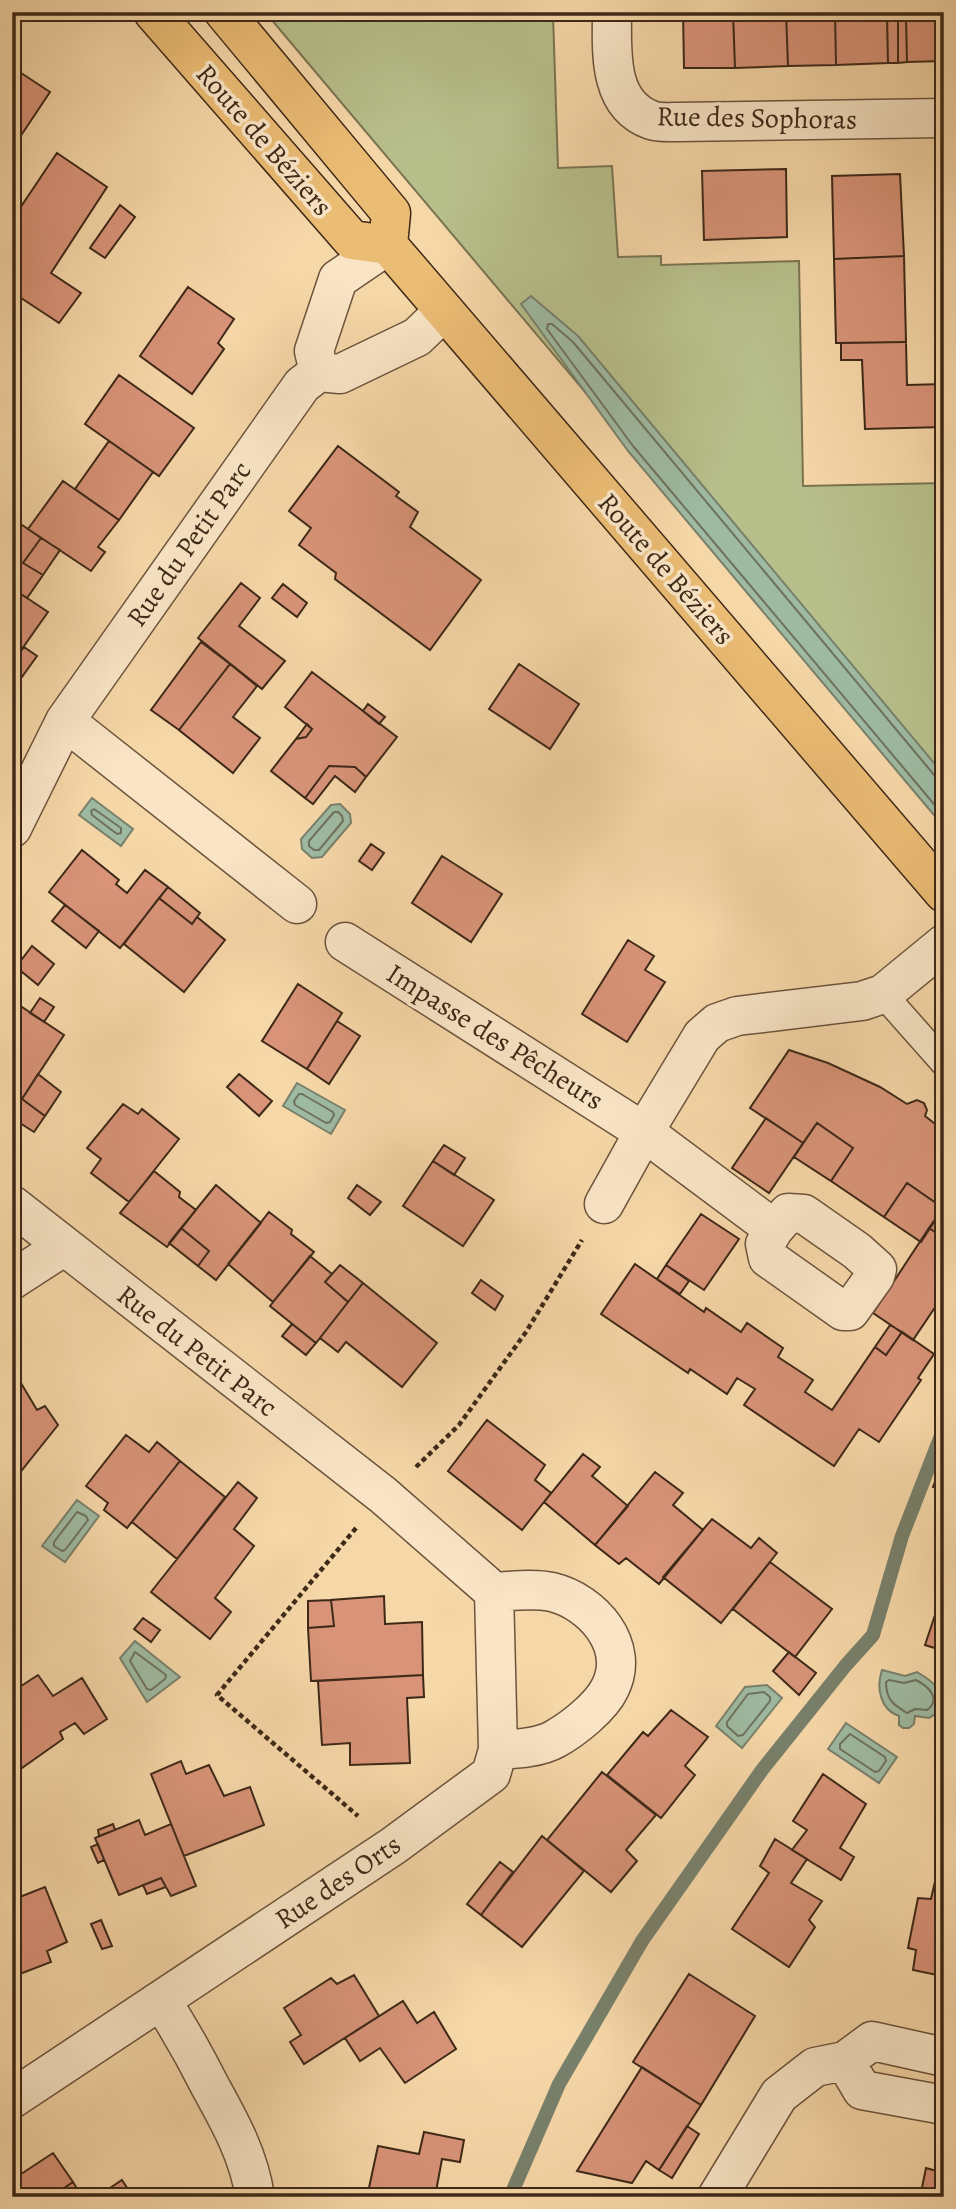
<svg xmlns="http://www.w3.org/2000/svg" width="956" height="2209" font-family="Alegreya,serif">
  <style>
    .green { fill: #b7bf8b; stroke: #7a7452; stroke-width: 2 }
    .water { fill: #9ebaa2; stroke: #78806b; stroke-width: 2 }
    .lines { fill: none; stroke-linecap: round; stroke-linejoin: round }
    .shore { stroke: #6e725d; stroke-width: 2 }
    .stream { stroke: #78806b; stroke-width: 14 }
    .building { fill: #d89378; stroke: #3e2918; stroke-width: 2 }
    .service-casing { stroke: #6c543c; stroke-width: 29 }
    .minor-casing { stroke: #6c543c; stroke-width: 41 }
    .primary-casing { stroke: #3e2918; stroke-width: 41 }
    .path { stroke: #3e2918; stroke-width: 4.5; stroke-dasharray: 5 3.5; stroke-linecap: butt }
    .service { stroke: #f9e5c6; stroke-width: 26 }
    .minor { stroke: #f9e5c6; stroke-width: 38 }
    .primary { stroke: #ebbc74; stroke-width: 38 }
    .labels { text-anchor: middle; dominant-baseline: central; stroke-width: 7; stroke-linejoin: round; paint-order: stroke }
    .street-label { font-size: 28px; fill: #3e2918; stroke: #f9e5c6 }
  </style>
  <rect width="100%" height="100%" fill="#f6d7a8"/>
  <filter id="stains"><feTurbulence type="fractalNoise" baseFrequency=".00286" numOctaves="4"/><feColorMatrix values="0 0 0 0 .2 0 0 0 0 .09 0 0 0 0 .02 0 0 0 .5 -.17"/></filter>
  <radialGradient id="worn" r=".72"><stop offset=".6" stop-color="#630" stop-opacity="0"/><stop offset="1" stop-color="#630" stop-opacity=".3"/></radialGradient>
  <path class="green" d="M265,12H419L420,19L553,15L558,168L612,166L618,257L661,256V265L799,261L803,486L944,483V818Z"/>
  <path class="water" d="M531,296L578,336L944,775V827L628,451L521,304Z
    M92,798L133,829L121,846L79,815Z
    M340,804L350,814L351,823L322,857L312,858L302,849L301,839L331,805Z
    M297,1083L345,1110L331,1134L283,1106Z
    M77,1500L99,1516L65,1562L42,1546Z
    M135,1641L180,1677L147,1702L120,1658Z
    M882,1670L905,1676L917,1672C936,1683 943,1689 938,1712L929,1718L915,1716L914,1724L909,1728H903L899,1725V1716C880,1710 876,1687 882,1670Z
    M767,1685L782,1698L742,1748L716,1726L745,1687Z
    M846,1723L897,1757L879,1783L828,1749Z"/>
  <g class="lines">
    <path class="shore" d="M944,779L935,776L573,342L552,324H548L547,329L633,446L944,816
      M94,809L121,828V833L117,834L92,815L91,811Z
      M334,812H338L342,816L343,821L319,850H314L309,846V841Z
      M299,1094H302L333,1112L334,1115L330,1122L326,1123L295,1105L294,1101Z
      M77,1512L86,1516L88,1520L65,1550L62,1551L54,1546V1542Z
      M135,1652L166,1675L165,1679L151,1690L147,1689L130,1661Z
      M889,1680L904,1683L916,1680C928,1686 942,1699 927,1710L915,1709L907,1713C894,1705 886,1700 886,1682Z
      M764,1692L770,1697V1701L743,1735L738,1736L727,1726V1722L748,1694Z
      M850,1734L885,1757L886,1761L879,1771L875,1772L840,1749V1744Z"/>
    <path class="stream" d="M510,2197L559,2084L642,1941L762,1770L846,1665L873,1635L902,1536L944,1428"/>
  </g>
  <path class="building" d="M683,12H733L735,68H684Z
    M733,12H786L788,66L735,68Z
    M786,12H835L836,65L788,66Z
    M835,12H887L888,63L836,65Z
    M944,17V61L907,62L906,18Z
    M898,18H906L907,62L898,63Z
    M898,18V63H888L887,19Z
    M12,67L50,92L12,149Z
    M57,153L107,187L51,273L81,293L59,323L12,292V257L16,251L12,248V220Z
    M786,169L787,237L704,240L702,171Z
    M900,174L904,256L834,259L832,176Z
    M120,205L135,217L105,258L90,248Z
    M904,256L906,342L836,343L834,259Z
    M188,287L234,319L218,343L224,349L192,394L140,356Z
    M906,342L907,385L944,384V427L865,429L862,360H841V343Z
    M119,375L194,428L159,476L85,424Z
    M109,441L153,472L119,520L75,489Z
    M338,446L399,492L396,496L418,512L410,527L481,580L430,650L335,579L336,573L299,545L311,528L289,511Z
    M63,481L119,520L98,547L105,552L91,571L28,529Z
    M12,518L41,538L23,563L43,575L27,598L12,588Z
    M41,538L60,550L43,575L23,563Z
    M241,583L260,598L239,626L285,661L262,689L198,638Z
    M283,584L307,603L297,617L272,598Z
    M12,588L48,612L12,663Z
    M201,642L230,664L179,730L151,710Z
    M24,647L37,656L14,688L12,663Z
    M230,664L257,686L233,717L260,738L233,773L179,730Z
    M519,664L579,704L550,749L489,709Z
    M312,672L397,737L366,777L355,767L329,766L305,798L271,771L296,739L306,737L312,729L285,707Z
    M368,704L385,717L379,724L363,711Z
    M307,724L312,729L306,737L296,739Z
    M329,766L355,767L366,777L355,792L335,776L313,804L305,798Z
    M371,844L384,853L372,870L359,861Z
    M82,850L119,880L116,884L127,893L145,870L168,887L120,948L49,892Z
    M442,856L502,894L471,942L412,903Z
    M168,887L200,913L192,924L159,898Z
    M159,898L192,924L197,917L225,940L184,992L124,944Z
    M65,905L99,931L86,948L52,921Z
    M628,940L654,956L645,970L665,982L627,1042L582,1014Z
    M32,946L54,964L38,985L16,967Z
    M298,984L342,1013L307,1069L262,1041Z
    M40,998L54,1007L44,1022L30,1013Z
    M13,1001L64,1035L22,1099L45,1116L34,1132L12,1118Z
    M337,1021L360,1036L329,1084L307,1069Z
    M789,1050L828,1063L880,1087L907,1104L917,1100L924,1103L927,1110L925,1116L944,1131V1238L929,1228L943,1208L907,1183L884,1217L831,1181L853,1148L817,1123L803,1143L750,1108Z
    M38,1074L61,1092L45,1116L22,1099Z
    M239,1074L272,1101L259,1116L227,1087Z
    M123,1104L138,1114L142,1109L179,1139L129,1202L91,1173L101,1159L87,1148Z
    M766,1118L803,1143L769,1193L732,1168Z
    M817,1123L853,1148L831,1181L794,1157Z
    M444,1145L465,1158L454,1175L433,1161Z
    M433,1161L494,1200L463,1246L403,1206Z
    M154,1171L180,1192L179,1197L196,1210L167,1247L120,1213Z
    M907,1183L943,1208L921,1242L884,1217Z
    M216,1185L261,1223L216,1280L198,1266L209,1251L181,1228Z
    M357,1185L381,1202L370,1215L348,1198Z
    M269,1212L292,1230L291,1234L314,1252L273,1302L228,1264Z
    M701,1214L739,1239L704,1290L666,1265Z
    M181,1228L209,1251L198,1266L169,1243Z
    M929,1228L944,1238V1294L913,1340L873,1313Z
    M310,1256L332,1274L325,1282L348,1302L316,1343L270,1306Z
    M635,1264L704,1312L706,1308L741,1332L747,1323L783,1348L778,1357L813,1380L805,1392L832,1410L875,1347L886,1355L902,1332L934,1354L918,1378L921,1380L879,1442L859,1429L834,1466L744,1405L755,1389L737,1378L727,1394L690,1369L688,1373L601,1314Z
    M340,1265L363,1283L348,1302L325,1282Z
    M666,1265L689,1281L680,1294L657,1279Z
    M481,1280L503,1296L495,1310L472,1293Z
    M363,1283L437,1343L402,1387L346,1342L338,1352L320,1338Z
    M292,1324L316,1343L306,1355L282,1336Z
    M890,1325L902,1332L886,1355L875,1347Z
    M12,1368L37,1410L45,1406L58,1425L14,1480L12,1477Z
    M487,1420L545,1465L535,1480L551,1493L522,1530L448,1471Z
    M126,1435L149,1452L157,1442L180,1461L127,1528L104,1510L108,1503L86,1486Z
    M583,1454L600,1467L592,1476L628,1506L595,1545L544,1502Z
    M944,1459V1491L933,1487Z
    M180,1461L225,1497L177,1559L132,1522Z
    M655,1472L683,1493L673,1505L703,1530L659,1584L626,1558L619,1564L595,1545Z
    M238,1482L257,1498L234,1529L254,1546L215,1598L231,1612L210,1639L151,1592Z
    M712,1519L751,1548L759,1538L777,1553L721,1623L663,1577Z
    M770,1562L832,1609L795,1657L733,1609Z
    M944,1588V1651L925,1645Z
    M384,1596L385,1624L422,1622L423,1675L311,1681L308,1628L334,1626L331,1600Z
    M331,1600L334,1626L308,1628V1601Z
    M143,1618L160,1630L151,1642L134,1629Z
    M789,1652L816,1673L799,1695L773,1671Z
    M38,1675L53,1696L82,1678L107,1719L84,1734L75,1723L60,1732L63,1739L12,1775V1692Z
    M423,1675L424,1697L407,1698L410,1763L350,1765V1743L322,1745L318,1681Z
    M671,1710L708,1737L685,1766L695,1775L661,1818L607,1775L643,1732L648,1736Z
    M181,1761L186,1774L209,1765L224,1796L250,1787L264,1825L184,1856L151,1774Z
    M602,1772L656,1815L626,1850L637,1861L611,1892L547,1840Z
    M823,1774L866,1804L840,1848L854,1857L841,1880L792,1850L807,1830L793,1821Z
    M139,1820L145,1835L171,1824L196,1886L171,1896L161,1878L119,1895L95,1838Z
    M113,1824L115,1830L99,1836L98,1830Z
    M542,1836L584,1871L522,1947L481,1915Z
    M775,1839L807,1859L791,1883L822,1901L809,1920L815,1927L789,1967L732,1929L769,1873L760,1866Z
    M98,1844L104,1860L98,1863L91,1847Z
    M941,1855L944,1856L942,1976L913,1970L916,1950L908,1948L918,1898L931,1899Z
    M500,1862L513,1872L481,1915L467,1904Z
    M161,1878L166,1887L147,1894L143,1885Z
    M45,1887L67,1942L47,1951L51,1962L12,1977V1900Z
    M101,1920L112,1946L102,1949L91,1924Z
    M689,1974L755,2016L701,2105L633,2062Z
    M354,1975L379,2016L304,2064L290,2042L301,2035L284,2008L331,1978L337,1984Z
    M403,2001L417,2023L434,2012L456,2049L405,2083L380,2048L360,2061L345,2038Z
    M642,2067L701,2105L659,2170L646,2161L632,2183L577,2171Z
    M687,2126L699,2134L672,2178L659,2170Z
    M424,2132L464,2140L460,2162L442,2159L435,2197H367L378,2146L419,2154Z
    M53,2153L73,2182L51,2197H12V2180Z
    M926,2168L944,2173V2197H920Z
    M122,2180L133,2197H116L110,2188Z
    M73,2182L82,2197H51Z
    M110,2188L116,2197H96Z
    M827,2188L855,2192L854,2197H825Z
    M893,2191L920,2195L891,2197Z"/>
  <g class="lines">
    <g class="service-casing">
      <path id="service" d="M883,994L944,1063"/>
    </g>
    <g class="minor-casing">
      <path id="minor" d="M612,12C612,50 607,104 651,120C659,123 670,122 679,122L944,118
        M319,372L314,351L338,279L388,245
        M65,721L297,904
        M12,828L65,721L302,385L319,372L340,374L417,337L444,311
        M345,942L644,1132L774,1229L788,1213L804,1214L857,1251L877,1269L875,1276L850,1311H843L768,1258L765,1244L774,1229
        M604,1204L644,1132L702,1036L717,1023L737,1016L862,1001L883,994L944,944
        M12,1205L383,1495L494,1592L498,1750L491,1774L393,1846L12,2099
        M12,1280L63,1247
        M494,1592C512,1591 534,1588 552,1592C593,1602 631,1646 610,1688C601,1707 573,1729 555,1739C539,1748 516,1749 498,1750
        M161,2000C179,2028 195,2056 210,2086C230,2122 249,2156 255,2197
        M845,2061L862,2090L944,2105
        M717,2197L779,2095L815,2067L845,2061L872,2041L944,2057"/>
    </g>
    <g class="primary-casing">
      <path id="primary" d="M153,12L352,240L388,245L944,893
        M224,12L391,213L388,245"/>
    </g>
    <path class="path" d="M416,1467L459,1425L526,1332L582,1240
      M356,1528L217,1695L358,1816"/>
    <use href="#service" class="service"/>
    <use href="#minor" class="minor"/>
    <use href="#primary" class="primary"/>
  </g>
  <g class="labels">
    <g class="street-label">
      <text transform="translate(757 118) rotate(1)">Rue des Sophoras</text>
      <text transform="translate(264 140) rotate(49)">Route de Béziers</text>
      <text transform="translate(189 544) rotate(-55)">Rue du Petit Parc</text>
      <text transform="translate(666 569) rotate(49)">Route de Béziers</text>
      <text transform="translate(495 1037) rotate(32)">Impasse des Pêcheurs</text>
      <text transform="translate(197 1351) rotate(38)">Rue du Petit Parc</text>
      <text transform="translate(338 1882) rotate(-34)">Rue des Orts</text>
    </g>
  </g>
  <rect width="956" height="2209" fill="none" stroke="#f6d7a8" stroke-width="42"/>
  <rect x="14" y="14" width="928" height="2181" fill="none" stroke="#3e2918" stroke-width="3.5"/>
  <rect x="21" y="21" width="914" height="2167" fill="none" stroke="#3e2918" stroke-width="2"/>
  <rect width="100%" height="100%" filter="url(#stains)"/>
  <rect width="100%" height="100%" fill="url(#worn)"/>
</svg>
